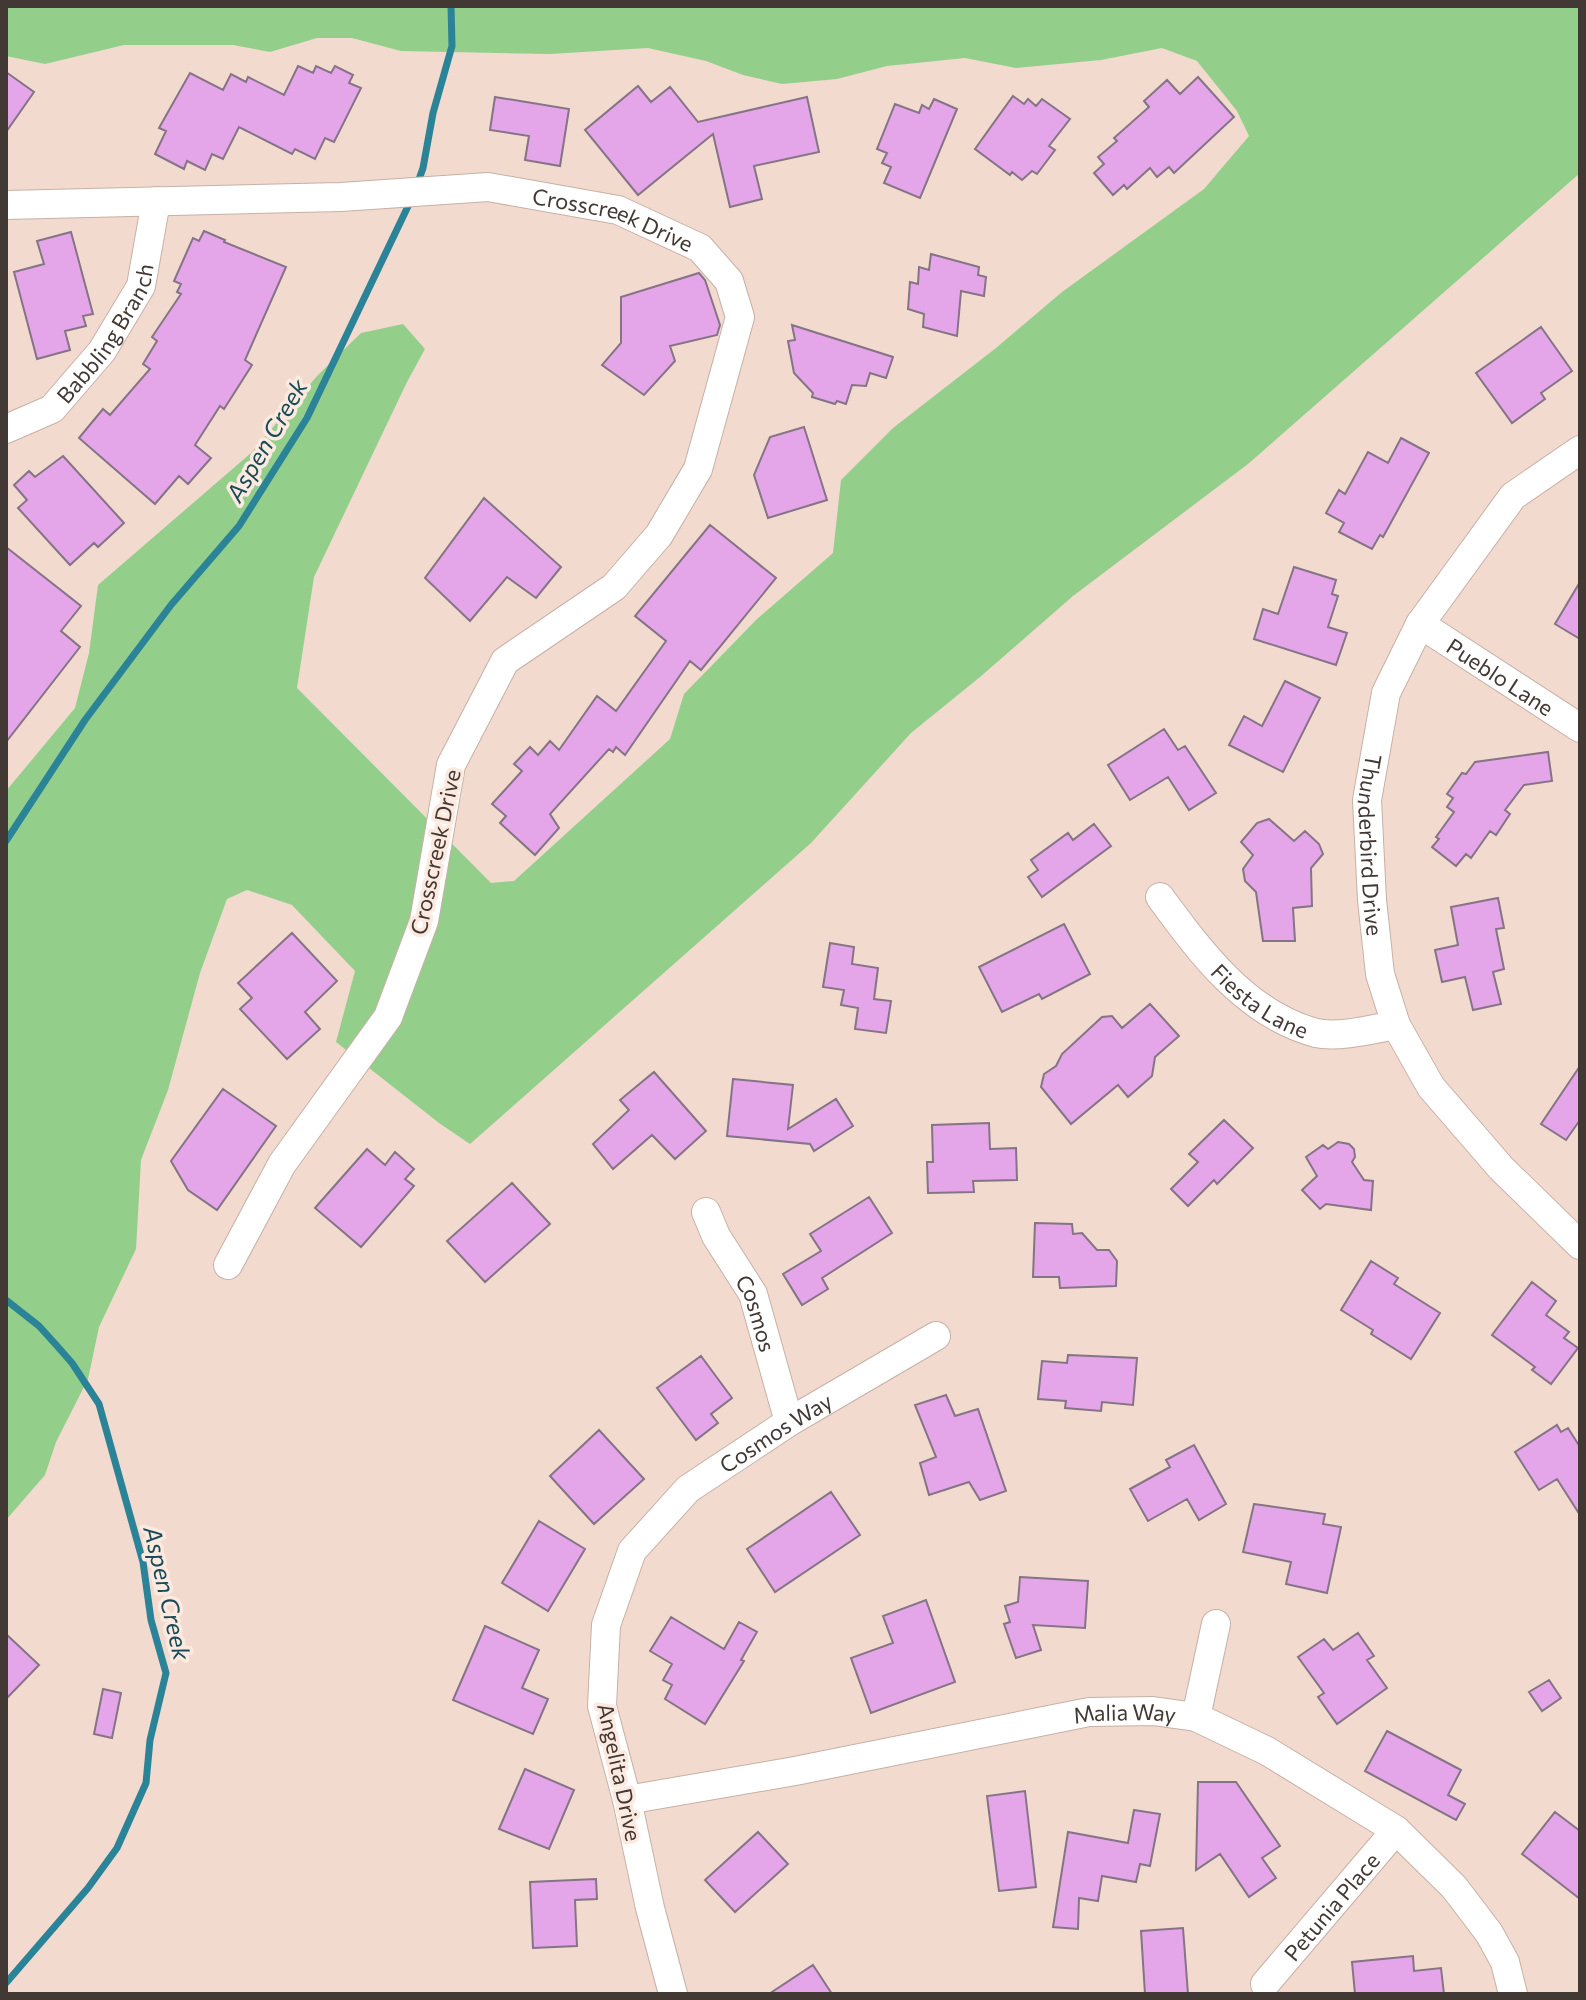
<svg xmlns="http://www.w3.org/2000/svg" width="1586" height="2000" font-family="Commissioner,sans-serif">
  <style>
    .green { fill: #93cf8b }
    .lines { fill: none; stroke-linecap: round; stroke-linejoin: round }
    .stream { stroke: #2b8397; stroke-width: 7 }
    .building { fill: #e4a6e9; stroke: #847485; stroke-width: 2 }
    .minor-casing { stroke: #c7b0a5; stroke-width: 30 }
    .minor { stroke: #fff; stroke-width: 28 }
    .labels { text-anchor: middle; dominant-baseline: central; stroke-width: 7; stroke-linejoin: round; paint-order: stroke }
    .street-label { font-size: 22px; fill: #423834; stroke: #fce9df }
    .water-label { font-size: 24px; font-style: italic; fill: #184a58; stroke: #fce9df }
  </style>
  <rect width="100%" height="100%" fill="#f2dacf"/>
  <path class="green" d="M6,6H1580V173L1248,464L1073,596L980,677L911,733L811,843L470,1144L439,1123L336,1042L355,971L292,905L247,890L227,899L200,973L168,1090L141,1160L136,1249L99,1327L88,1379L56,1442L45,1475L6,1520V791L75,708L89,653L98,585L251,453L317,376L361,333L403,324L425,349L407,382L314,577L297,688L491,883L514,881L670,739L684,694L757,619L833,553L841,480L893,428L996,348L1062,292L1204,189L1249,136L1237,111L1197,61L1162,48L1101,60L1016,68L965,58L887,66L837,79L782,84L743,75L706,61L648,48L550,54L401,51L352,38H317L270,52L233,45H124L45,64L6,56Z"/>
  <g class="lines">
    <path class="stream" d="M417,185L423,168L433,113L452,46L451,6
      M6,841L85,720L171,605L239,526L307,418L411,200
      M6,1300L39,1326L58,1347L72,1363L99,1404L143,1562L151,1620L166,1673L150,1740L146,1783L117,1848L88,1888L6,1983"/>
  </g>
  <path class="building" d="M298,66L313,73L316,66L331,73L335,66L353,75L349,83L361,88L334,142L325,138L315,159L295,149L292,154L239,127L223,159L212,154L205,170L187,161L184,169L155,154L166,131L159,128L190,73L223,90L231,74L246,82L248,77L284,95Z
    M6,72L34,92L6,132Z
    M1198,77L1234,117L1174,173L1169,167L1157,177L1150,168L1127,189L1124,185L1113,195L1094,173L1104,164L1098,157L1117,141L1114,138L1149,107L1144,101L1167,80L1180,94Z
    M638,86L651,102L670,87L698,122L807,97L819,152L754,166L762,199L730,207L713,134L638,195L585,130Z
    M1013,96L1024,104L1028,99L1036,106L1042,99L1070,119L1049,146L1055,150L1037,174L1032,171L1022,180L1012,172L1010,175L975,149Z
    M495,97L569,109L560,166L525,160L529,136L490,130Z
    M934,99L957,109L920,198L884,183L891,167L882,163L887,153L877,149L895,104L919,113L922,105L929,109Z
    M204,231L225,240L224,242L286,267L245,360L252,365L224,409L220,406L195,445L211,458L188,484L179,476L155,504L79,438L103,409L110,415L150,369L143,364L157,341L152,337L181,294L177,292L181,284L174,281L193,238L199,241Z
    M71,232L93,314L83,316L86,326L65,331L70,350L37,359L14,272L44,264L37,241Z
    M931,254L979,267L978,275L986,277L984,296L961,291L957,336L923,327L924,314L908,309L910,282L918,284L919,267L929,270Z
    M699,273L705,280L720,325L717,335L670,346L675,361L644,395L602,365L621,343V297Z
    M792,325L893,357L886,378L870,373L866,386L852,385L846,404L837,401L835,404L812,397L813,393L794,373L788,341L795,340Z
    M1541,327L1572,371L1541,393L1545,399L1512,423L1476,373Z
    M804,427L827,500L768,518L754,475L770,437Z
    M1401,438L1429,453L1383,537L1380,535L1372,549L1339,532L1344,523L1326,513L1339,490L1345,494L1368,452L1388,463Z
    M63,456L124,523L98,547L94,543L70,565L18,508L27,500L14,485L29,471L35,477Z
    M484,498L561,567L536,598L507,577L470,621L425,578Z
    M710,525L776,578L701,670L690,661L625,755L616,747L613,752L609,749L550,814L559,828L535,855L500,823L506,816L492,804L522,771L514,764L530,747L538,755L550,741L559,750L597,696L616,711L666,641L635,616Z
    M6,547L81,606L61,631L80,647L6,742Z
    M1294,567L1336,580L1332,594L1338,596L1328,627L1347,633L1336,665L1254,639L1263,609L1278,614Z
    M1580,582V639L1555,624Z
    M1285,681L1320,698L1283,772L1229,745L1244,716L1262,726Z
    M1164,729L1178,750L1185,746L1216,793L1189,810L1168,777L1130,800L1108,765Z
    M1548,752L1552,781L1524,785L1505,810L1510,814L1496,835L1490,831L1471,858L1466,854L1456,866L1432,847L1439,839L1436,837L1454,812L1447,807L1453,798L1447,794L1462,773L1466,774L1475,762Z
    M1269,819L1294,841L1305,831L1319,844L1323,854L1311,868L1312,906L1293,908L1295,941H1263L1256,892L1245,881L1243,869L1253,855L1241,842L1257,823Z
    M1094,824L1111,846L1042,897L1028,877L1038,870L1031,860L1068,833L1073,840Z
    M1498,898L1504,928L1496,929L1504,969L1493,972L1501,1004L1473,1010L1465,977L1442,982L1435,950L1458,945L1451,907Z
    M1064,924L1090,974L1042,999L1039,994L1002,1012L979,967Z
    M292,933L337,981L305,1012L320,1029L287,1059L240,1009L252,998L238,983Z
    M830,943L854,947L852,964L878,968L874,999L891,1001L886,1033L855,1029L858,1008L841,1005L844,990L823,987Z
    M1150,1004L1179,1036L1155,1057L1152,1076L1128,1097L1118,1085L1071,1124L1041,1087L1044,1074L1056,1066L1062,1054L1102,1017L1112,1016L1122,1028Z
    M1580,1066V1120L1566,1140L1541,1124Z
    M654,1072L706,1131L675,1159L652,1135L613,1169L593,1144L629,1110L620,1100Z
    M733,1079L793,1085L788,1129L836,1099L853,1126L814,1151L810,1144L727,1136Z
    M223,1089L276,1126L217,1210L188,1190L171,1161Z
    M1224,1120L1253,1148L1217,1184L1214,1180L1188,1206L1171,1189L1198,1162L1189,1154Z
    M989,1123L990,1149L1016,1148L1017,1180L973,1181L974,1192L928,1193L927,1162H933L932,1125Z
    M1338,1142L1349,1144L1354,1149L1355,1157L1352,1162L1364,1180L1373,1181L1371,1210L1326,1204L1320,1209L1302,1190L1317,1176L1306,1157L1323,1145L1328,1149Z
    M367,1149L385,1165L395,1152L414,1169L405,1179L414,1186L361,1247L315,1208Z
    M512,1183L550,1224L485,1282L447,1241Z
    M869,1197L892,1233L822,1278L828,1289L802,1305L783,1274L821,1251L810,1234Z
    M1035,1223L1072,1224L1073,1234L1082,1233L1097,1250H1109L1117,1261L1116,1286L1060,1288L1059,1277H1033Z
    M1371,1261L1398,1278L1394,1284L1440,1313L1411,1359L1371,1334L1373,1330L1341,1310Z
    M1532,1282L1556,1301L1546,1315L1569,1332L1564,1338L1578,1348L1551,1384L1532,1370L1535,1367L1492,1335Z
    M1068,1355L1137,1358L1133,1405L1102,1402L1101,1411L1065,1408L1066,1401L1038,1399L1042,1361L1067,1363Z
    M701,1356L732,1398L711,1414L718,1423L696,1440L657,1388Z
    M946,1395L955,1416L978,1409L1006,1491L980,1500L969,1482L929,1495L920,1463L936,1457L915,1405Z
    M1557,1425L1561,1432L1568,1428L1580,1447V1515L1557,1479L1539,1490L1515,1452Z
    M599,1430L644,1479L594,1524L550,1476Z
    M1194,1445L1226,1504L1199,1520L1187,1499L1148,1521L1130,1489L1170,1467L1166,1460Z
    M831,1492L860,1535L775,1592L747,1549Z
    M1254,1504L1325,1514L1323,1524L1341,1527L1327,1593L1286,1584L1291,1562L1243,1552Z
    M539,1521L585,1549L548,1611L502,1583Z
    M1020,1577L1088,1581L1085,1628L1033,1625L1041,1650L1016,1658L1004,1624L1010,1622L1005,1606L1018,1602Z
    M926,1600L955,1682L871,1713L851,1658L893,1643L883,1616Z
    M671,1617L724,1649L739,1622L757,1632L741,1660L744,1661L705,1724L665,1699L672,1685L663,1680L672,1664L650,1651Z
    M485,1626L539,1650L522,1688L548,1699L533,1734L453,1700Z
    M1358,1633L1374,1656L1367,1660L1387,1688L1337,1724L1318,1697L1324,1693L1298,1657L1324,1639L1333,1650Z
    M6,1634L39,1665L6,1699Z
    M1549,1680L1561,1698L1542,1711L1529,1692Z
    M103,1689L121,1693L112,1738L94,1734Z
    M1387,1731L1461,1770L1448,1795L1465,1804L1456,1820L1365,1771Z
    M525,1769L574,1790L549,1849L499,1829Z
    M1198,1782H1236L1280,1846L1262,1858L1276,1878L1249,1897L1220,1854L1196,1870Z
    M1025,1791L1036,1887L999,1891L987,1796Z
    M1134,1810L1160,1814L1150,1866L1140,1864L1136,1882L1102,1876L1098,1901L1079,1898L1078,1929L1053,1927L1068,1832L1128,1843Z
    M1555,1812L1580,1831V1899L1522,1854Z
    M758,1832L788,1864L735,1912L705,1880Z
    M596,1879L597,1899L575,1900L577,1946L533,1948L530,1882Z
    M1183,1928L1188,1994H1145L1141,1931Z
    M1413,1956L1414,1971L1441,1968L1444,1994H1355L1352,1962Z
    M813,1965L832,1994H769Z"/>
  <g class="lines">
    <g class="minor-casing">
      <g id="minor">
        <path id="s1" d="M6,205L341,197L488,187L618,210L700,248L729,281L740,317L698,469L659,535L614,587L505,661L451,765L424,921L388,1017L282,1164L228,1265"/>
        <path id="s2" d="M6,429L52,409L102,351L141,286L156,201"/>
        <path id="s3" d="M1580,450L1513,496L1420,624L1386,693L1367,800L1372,900L1380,974L1396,1025L1431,1087L1501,1168L1580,1245"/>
        <path id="s4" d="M1420,624L1580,728"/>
        <path id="s5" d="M1160,897C1201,953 1246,1014 1316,1033C1338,1038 1374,1029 1396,1025"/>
        <path id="s6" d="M706,1212L716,1236L753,1294L789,1422"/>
        <path d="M1196,1717L1216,1624"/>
        <path id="s7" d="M627,1800L795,1771L1089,1712L1153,1711L1196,1717L1267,1751L1396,1830L1454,1887L1489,1933L1505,1962L1513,1994"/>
        <path id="s8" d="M1265,1984L1396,1830"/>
        <path id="s9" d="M673,1994L650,1908L627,1800L602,1706L606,1625L632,1551L688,1489L789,1422L936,1336"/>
      </g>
    </g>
    <use href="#minor" class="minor"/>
  </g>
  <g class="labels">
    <g class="street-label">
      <text stroke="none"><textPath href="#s1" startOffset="612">Crosscreek Drive</textPath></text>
      <text stroke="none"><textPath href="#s2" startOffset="144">Babbling Branch</textPath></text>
      <text stroke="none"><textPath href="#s4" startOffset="96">Pueblo Lane</textPath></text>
      <text stroke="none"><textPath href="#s3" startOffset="470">Thunderbird Drive</textPath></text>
      <text transform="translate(435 852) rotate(-78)">Crosscreek Drive</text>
      <text stroke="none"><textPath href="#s5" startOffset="146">Fiesta Lane</textPath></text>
      <text stroke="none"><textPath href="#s6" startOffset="114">Cosmos</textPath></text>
      <text stroke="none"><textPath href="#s9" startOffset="644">Cosmos Way</textPath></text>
      <text stroke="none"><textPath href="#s7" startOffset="506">Malia Way</textPath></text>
      <text transform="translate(620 1772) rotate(78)">Angelita Drive</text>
      <text stroke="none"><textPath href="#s8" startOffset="102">Petunia Place</textPath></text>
    </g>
    <g class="water-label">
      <text transform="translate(266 440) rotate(-60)">Aspen Creek</text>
      <text transform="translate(168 1593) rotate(77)">Aspen Creek</text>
    </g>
  </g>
  <rect width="1586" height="2000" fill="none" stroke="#423834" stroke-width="16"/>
</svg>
